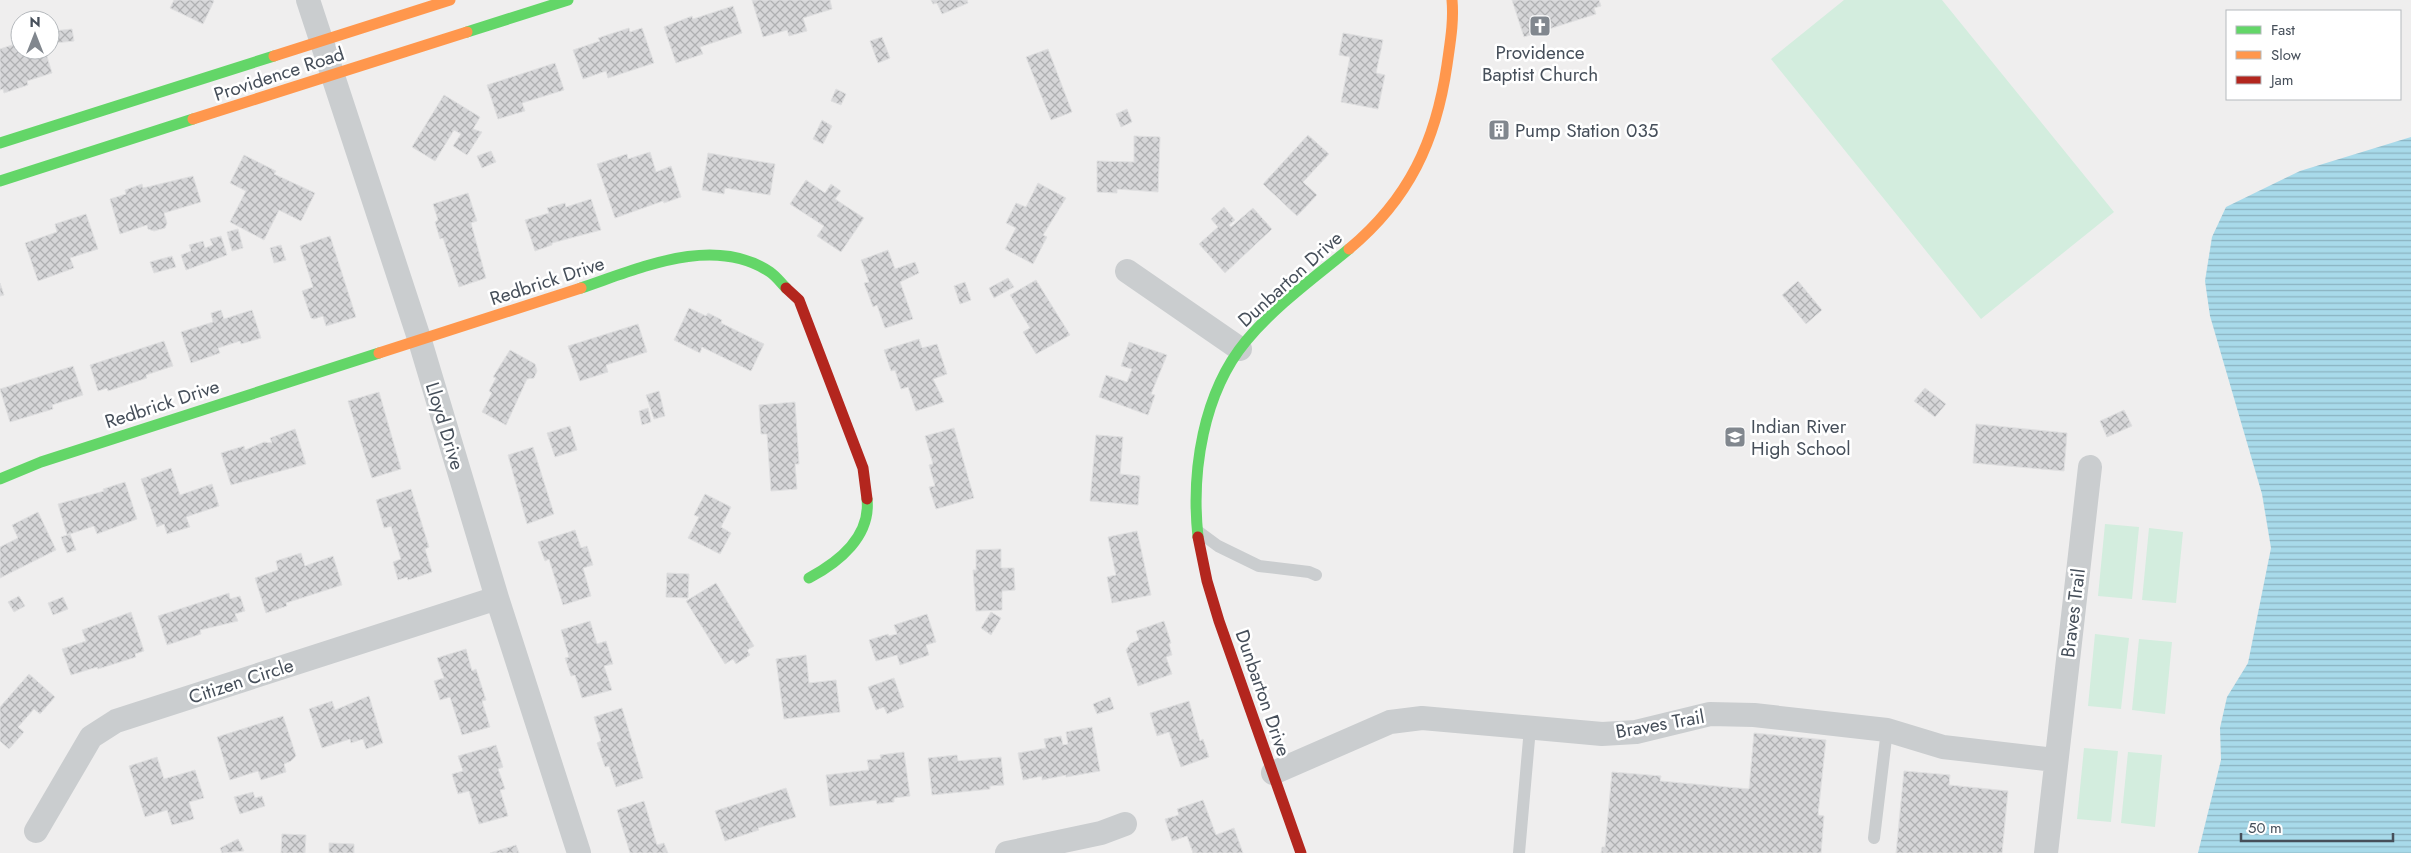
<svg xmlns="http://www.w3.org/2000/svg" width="2411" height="853" font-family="Jost,sans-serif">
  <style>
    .green { fill: #d3edde }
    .water { fill: url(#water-rules) }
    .building { fill: url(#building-cross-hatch); stroke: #e0e0e1 }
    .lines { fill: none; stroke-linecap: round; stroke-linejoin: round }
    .lane { stroke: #cacdcf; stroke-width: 12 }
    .street { stroke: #cacdcf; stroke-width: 24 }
    .fast { stroke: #63d668; stroke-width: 11 }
    .slow { stroke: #ff974d; stroke-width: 11 }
    .jam { stroke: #b3261e; stroke-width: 11 }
    .labels { text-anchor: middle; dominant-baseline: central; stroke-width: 5; stroke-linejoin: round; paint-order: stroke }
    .poi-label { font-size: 19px; fill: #464f5a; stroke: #fff; text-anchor: start }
    .street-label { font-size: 19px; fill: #464f5a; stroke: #fff }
  </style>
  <defs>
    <pattern id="water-rules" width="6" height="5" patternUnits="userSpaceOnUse" patternTransform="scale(1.25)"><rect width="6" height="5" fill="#a8daea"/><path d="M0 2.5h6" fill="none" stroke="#8bb3c1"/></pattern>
    <pattern id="building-cross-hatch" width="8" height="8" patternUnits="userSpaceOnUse" patternTransform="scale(1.25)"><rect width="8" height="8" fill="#d6d6d8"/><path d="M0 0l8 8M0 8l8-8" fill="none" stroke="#afb0b2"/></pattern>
  </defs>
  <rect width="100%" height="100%" fill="#efeeee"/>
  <path class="green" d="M1844,0H1942L2114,212L1981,319L1771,59Z
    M2105,524L2139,527L2132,599L2098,596Z
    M2149,528L2183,532L2176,603L2142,600Z
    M2095,634L2129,638L2121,709L2088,706Z
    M2139,639L2172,642L2165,714L2132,710Z
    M2084,748L2118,751L2111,822L2077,819Z
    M2128,752L2162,755L2155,827L2121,823Z"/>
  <path class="water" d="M2411,137V853H2198L2221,760L2220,728L2227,697L2248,663L2271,548L2262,494L2210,316L2205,281L2212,237L2226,207L2300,171Z"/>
  <path class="building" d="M174,0H213L214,1L203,24L170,8Z
    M752,0H830L832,9L803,18L807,31L789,36L787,30L763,37Z
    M931,0H967L968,3L942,14L937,3L933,4Z
    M1512,0H1599L1601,6L1594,8L1596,14L1524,37Z
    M733,6L742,33L700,47L703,54L676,63L664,27L692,16L693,19Z
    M629,28L630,32L642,28L654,63L608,78L606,71L583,79L573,50L600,41L598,38Z
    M72,29L74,41L54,43L53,31Z
    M1343,33L1383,40L1376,73L1385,75L1378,109L1341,102L1350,57L1339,55Z
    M882,37L890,58L878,63L870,41Z
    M15,44L17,51L45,50L52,73L27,81L28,85L4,93L3,89L0,90V49Z
    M1048,49L1072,112L1051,120L1026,57Z
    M555,63L564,90L522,103L525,111L498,119L487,85Z
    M836,89L846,94L841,105L831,101Z
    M444,95L480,117L473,129L482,132L467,155L453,146L461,134L454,130L435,161L412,147Z
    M1127,109L1132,122L1121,127L1116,114Z
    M822,120L832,126L823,144L813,139Z
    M1495,122L1507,126L1503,138L1491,135Z
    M1308,135L1329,154L1303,182L1317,195L1297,216L1263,184Z
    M1134,136L1160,137L1158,192L1117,189V193L1097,192V161L1134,162Z
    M491,151L496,162L482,168L477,156Z
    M650,152L656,172L671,166L681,197L664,203L663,201L615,218L597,164L627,154L628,159Z
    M708,153L775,164L770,195L725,188L724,194L702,190Z
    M244,155L276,171L274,174L315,193L301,221L279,210L264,240L230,222L246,191L230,183Z
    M193,176L201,202L164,213L167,223L165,228L154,231L148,229L147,225L120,234L110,199L126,194L125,190L142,184L143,188Z
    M806,180L825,193L831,184L841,191L835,199L864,218L841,252L817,236L824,226L790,204Z
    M1038,183L1066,198L1043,235L1047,237L1033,264L1005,249L1016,228L1006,223L1016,203L1026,207Z
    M468,193L477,221L471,223L486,278L459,287L443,238L440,239L435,222L438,220L433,204Z
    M591,199L601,230L552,243V245L535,251L525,220L549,213L547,208L565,203L566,207Z
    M1224,207L1235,220L1229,225L1231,227L1253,208L1272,229L1225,273L1199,244L1218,227L1211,219Z
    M86,214L98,249L70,258L74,268L38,281L25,243L57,232L55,224Z
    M238,229L243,248L232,251L227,232Z
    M221,236L227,255L186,270L181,255L191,251L189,245L203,241L205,248L213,245L210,239Z
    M330,236L356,317L326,326L323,316L314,319L311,318L302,291L313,287L300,246Z
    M281,245L286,260L274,263L270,248Z
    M888,250L895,269L915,262L919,273L900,282L913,319L885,328L877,305L873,307L864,283L869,282L861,260Z
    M172,256L176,267L154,273L150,262Z
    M1008,278L1014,287L994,298L989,288Z
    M1036,280L1070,335L1036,354L1023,332L1030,328L1010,295Z
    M1798,281L1822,310L1806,324L1782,295Z
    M965,282L971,300L960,304L954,286Z
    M0,283L4,295L0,296Z
    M689,308L706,316L708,313L722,320L721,323L764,344L751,371L702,347L700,353L674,340Z
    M221,310L224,319L252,310L261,338L241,344L240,341L218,348L220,353L191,363L181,332L213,322L211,313Z
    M638,324L647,352L606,365L608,372L580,381L568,346Z
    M919,339L922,348L937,344L947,374L933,379L944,402L916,411L908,387L901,389L895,370L891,371L884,350Z
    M164,341L173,366L146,375L147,378L108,391L107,388L98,391L90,365Z
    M1129,342L1167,355L1151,394L1155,395L1148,415L1099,397L1106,375L1127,382L1132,369L1121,366Z
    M510,350L535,364L537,371L534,378L527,379L506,425L482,412L492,393L489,391L496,378L493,377Z
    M73,366L83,395L52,405L53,409L10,422L0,389Z
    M1925,388L1946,404L1935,417L1914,401Z
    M659,391L665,416L654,419L646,395Z
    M379,392L401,469L372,478L348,401Z
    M795,402L799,464H795L797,489L771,491L767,434H761L759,405Z
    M648,408L651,422L642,425L639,411Z
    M2124,410L2132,426L2107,437L2100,421Z
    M1976,424L2067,433L2064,471L1973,463Z
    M570,426L577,450L555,457L547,433Z
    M954,428L974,498L936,509L929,487L935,486L929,465L933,464L925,436Z
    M295,429L306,464L231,485L221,453L244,446L245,450L264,442L272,443L270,438Z
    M1096,435L1123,437L1120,474L1140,476L1138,505L1090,501Z
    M533,447L554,514L527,524L508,455Z
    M171,468L180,495L212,484L219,506L186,517L190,527L167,534L164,524L157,527L141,479Z
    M125,482L137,519L97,534L94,526L67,535L58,504L104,491L103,489Z
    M411,489L429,547L425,549L432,572L408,580L407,577L398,580L393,562L401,559L391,526L384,528L376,500Z
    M705,494L731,507L721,527L731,533L720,554L688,538L699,517L694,515Z
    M38,512L56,550L0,578V547L18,538L12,525Z
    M575,530L581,548L587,546L593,565L583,568L591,596L563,605L549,559L545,561L538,542Z
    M1137,531L1151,595L1112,603L1107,577L1116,575L1108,537Z
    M70,534L76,550L67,553L61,537Z
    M1001,549V568H1014L1015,590L1002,591V610L976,611L973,570H976V550Z
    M301,553L305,566L333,556L342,585L286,603L287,606L266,613L255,578L278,570L276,561Z
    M667,573L689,574L688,598L666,597Z
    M716,583L754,646L747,650L750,655L736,664L733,659L725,664L686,601Z
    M229,593L230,599L240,596L245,611L235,614L238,621L200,630L201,634L167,645L158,616Z
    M19,596L25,606L14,612L8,602Z
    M63,597L68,609L53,615L48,603Z
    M131,612L144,651L135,654L136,657L98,669L97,667L71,675L62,649L86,641L82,630Z
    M991,612L1001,618L991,635L981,628Z
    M927,614L936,642L926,645L929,655L900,665L897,655L876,661L869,640L888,634L889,636L897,634L894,625Z
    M590,621L597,644L606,641L613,664L604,666L612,690L582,698L575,675L571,676L565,658L569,657L561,630Z
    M1164,621L1171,643L1169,644L1172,655L1166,657L1172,674L1138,686L1126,650L1131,643L1139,640L1136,631Z
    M466,649L472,671L476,669L486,700L482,701L490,727L462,735L450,697L440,700L434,681L444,678L437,658Z
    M806,655L809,683L836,680L840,712L784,719L776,659Z
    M29,674L55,697L40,714L34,709L18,727L24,732L9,749L0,741V707Z
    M894,678L904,707L887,714L884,707L876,710L868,687Z
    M369,696L383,743L366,749L363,739L351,743L350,739L322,748L309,709L332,701L335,710Z
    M1110,697L1114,709L1097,714L1093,704Z
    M1189,701L1200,741L1203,739L1209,757L1181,767L1169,732L1157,736L1150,713Z
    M622,708L643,778L616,787L609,766L605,767L597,743L601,741L594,717Z
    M283,716L296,756L291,761L284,764L286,772L261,780L258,771L230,780L217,737Z
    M1092,727L1100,771L1066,777V775L1042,780V776L1023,780L1018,753L1046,748L1044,739L1061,736L1063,745L1068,744L1066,732Z
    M1754,733L1826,740L1818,815L1824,816L1821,853H1601L1602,847H1605L1612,772L1661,776L1660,781L1749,789Z
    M496,745L503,767L498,769L505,789L500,790L508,816L479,824L469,791L458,794L452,774L463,771L458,756Z
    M904,752L910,796L894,798V802L877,804L876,800L830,806L826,775L869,770L867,760L881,759L880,755Z
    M957,755L958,761L1001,757L1004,785L990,786V789L932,795L928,758Z
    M157,757L164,779L195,770L204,798L189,802L194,819L172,825L167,810L145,817L129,766Z
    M1904,771L1950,775L1949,785L2008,791L2002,853H1896Z
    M786,788L796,817L758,828L759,830L725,841L715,811Z
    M253,792L255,798L262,796L265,806L240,814L234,797Z
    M1203,800L1216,835L1234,828L1243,853H1193L1187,836L1172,841L1165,819L1179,815L1177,809Z
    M644,801L657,845L664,843L668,853H630L617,810Z
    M282,834L306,835L305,853H281Z
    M238,839L244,851L222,853L220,848Z
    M329,843L354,844V853H329Z
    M516,845L519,853H490Z"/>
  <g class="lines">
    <path class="lane" d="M1199,532L1218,546L1259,566L1309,572L1316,575
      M1874,838L1887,730
      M1519,853L1530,728"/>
    <path class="street" d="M308,0L420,341L497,598L579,853
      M1127,271L1240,349
      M1273,773L1390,722L1422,718L1602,734L1636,732L1710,714L1754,715L1887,730L1943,747L2055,760
      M36,831L91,737L116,721L497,598
      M1007,853L1101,833L1125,824
      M2046,853L2090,467"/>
    <path class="fast" d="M467,32L568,0
      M0,143L274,56
      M0,181L193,119
      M581,288C638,269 713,234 770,272C776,276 781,283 786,288
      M0,479L41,462L379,353
      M1198,537C1191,471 1203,393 1246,341C1276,305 1314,278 1349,249
      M809,578C839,562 871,536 867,499"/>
    <path class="slow" d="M274,56L450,0
      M193,119L467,32
      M1349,249C1409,199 1436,141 1447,65C1450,43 1454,22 1452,0
      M379,353L581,288"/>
    <path class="jam" d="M786,288L799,300L863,468L867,499
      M1198,537L1207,581L1219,621L1301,853"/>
  </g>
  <defs>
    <g id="church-square" transform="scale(1.125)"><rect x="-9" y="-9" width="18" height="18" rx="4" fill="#81878e" stroke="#fff"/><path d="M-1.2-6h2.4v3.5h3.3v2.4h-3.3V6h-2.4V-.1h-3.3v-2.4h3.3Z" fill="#fff"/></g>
    <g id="building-square" transform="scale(1.125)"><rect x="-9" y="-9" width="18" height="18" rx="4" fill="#81878e" stroke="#fff"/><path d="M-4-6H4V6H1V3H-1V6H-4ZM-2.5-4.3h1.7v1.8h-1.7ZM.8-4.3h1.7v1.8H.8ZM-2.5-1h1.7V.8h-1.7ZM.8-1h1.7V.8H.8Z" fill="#fff"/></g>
    <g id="school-square" transform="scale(1.125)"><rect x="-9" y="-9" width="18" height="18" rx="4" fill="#81878e" stroke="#fff"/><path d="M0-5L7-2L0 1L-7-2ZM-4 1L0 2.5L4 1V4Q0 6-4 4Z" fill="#fff"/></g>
  </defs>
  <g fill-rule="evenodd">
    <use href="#church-square" x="1540" y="26"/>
    <use href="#building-square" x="1499" y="130"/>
    <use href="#school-square" x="1735" y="437"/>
  </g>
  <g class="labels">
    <g class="poi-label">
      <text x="1540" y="52" text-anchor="middle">Providence<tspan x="1540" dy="22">Baptist Church</tspan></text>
      <text x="1515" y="130">Pump Station 035</text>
      <text x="1751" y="426">Indian River<tspan x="1751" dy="22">High School</tspan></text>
    </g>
    <g class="street-label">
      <text transform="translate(279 74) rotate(-18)">Providence Road</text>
      <text transform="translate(1290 279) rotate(-42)">Dunbarton Drive</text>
      <text transform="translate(547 281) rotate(-18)">Redbrick Drive</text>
      <text transform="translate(162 404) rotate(-18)">Redbrick Drive</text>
      <text transform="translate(445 426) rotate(73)">Lloyd Drive</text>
      <text transform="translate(2073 613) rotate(-83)">Braves Trail</text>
      <text transform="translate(241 681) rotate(-18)">Citizen Circle</text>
      <text transform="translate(1263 693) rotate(71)">Dunbarton Drive</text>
      <text transform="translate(1660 724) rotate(-10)">Braves Trail</text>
    </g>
  </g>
  <rect x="2226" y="10" width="175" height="90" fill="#ffffff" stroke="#b5b9bd"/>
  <rect x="2236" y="26" width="25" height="8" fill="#63d668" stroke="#b5b9bd"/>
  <text x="2271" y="35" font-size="15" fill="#464f5a">Fast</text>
  <rect x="2236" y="51" width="25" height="8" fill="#ff974d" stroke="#b5b9bd"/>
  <text x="2271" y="60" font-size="15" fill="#464f5a">Slow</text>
  <rect x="2236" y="76" width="25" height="8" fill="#b3261e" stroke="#b5b9bd"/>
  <text x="2271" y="85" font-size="15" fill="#464f5a">Jam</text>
  <g transform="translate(35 35)"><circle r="24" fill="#ffffff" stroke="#b5b9bd"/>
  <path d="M0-4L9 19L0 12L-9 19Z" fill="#81878e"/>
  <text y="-8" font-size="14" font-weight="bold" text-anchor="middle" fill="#464f5a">N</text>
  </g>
  <path d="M2241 833v8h152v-8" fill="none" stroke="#464f5a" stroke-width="2.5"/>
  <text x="2248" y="833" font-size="15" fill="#464f5a" stroke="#ffffff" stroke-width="4" paint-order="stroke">50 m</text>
</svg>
